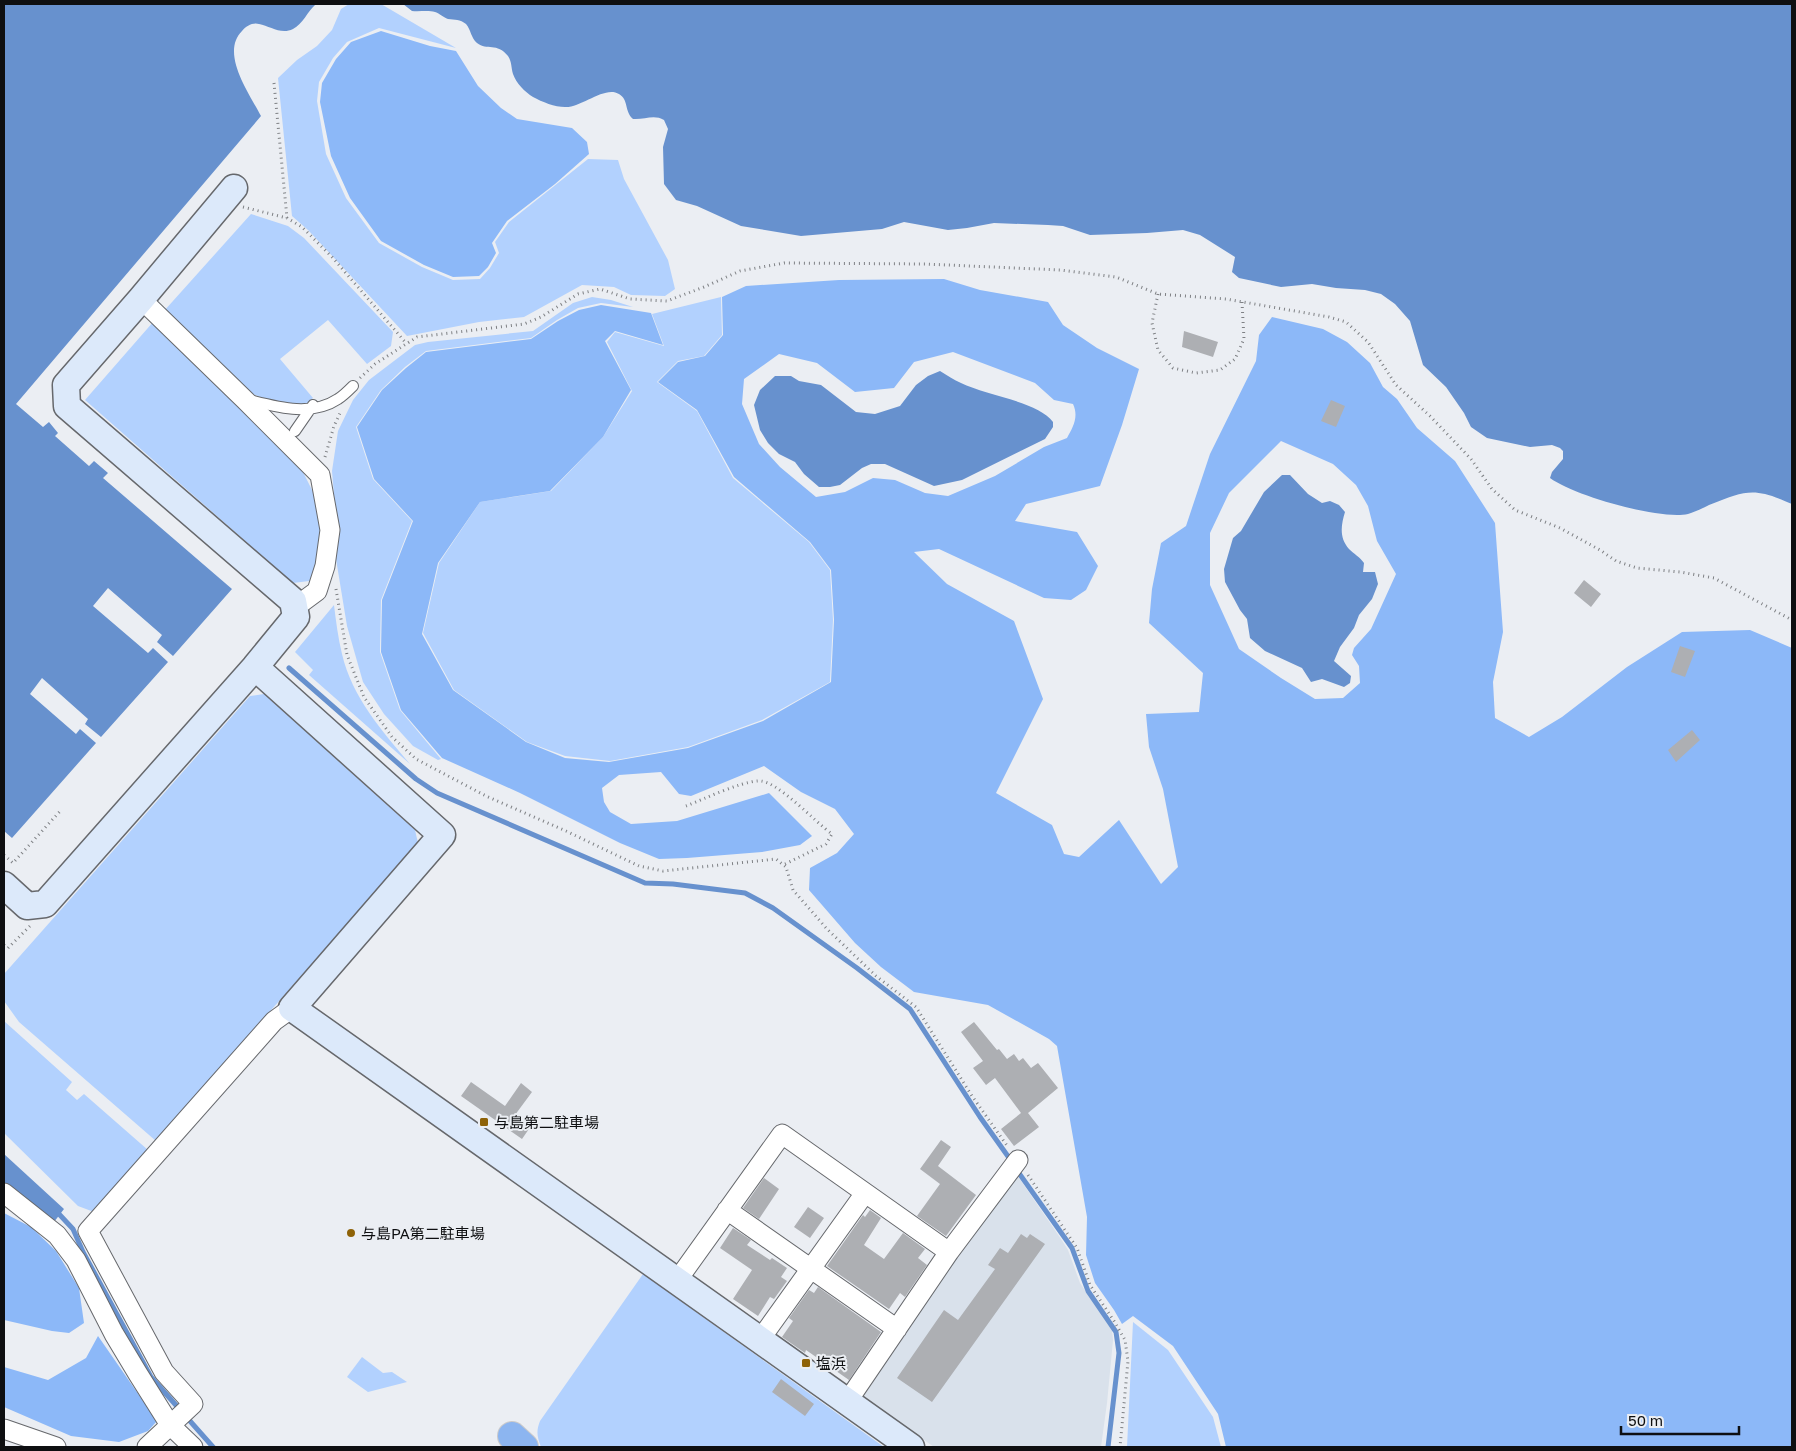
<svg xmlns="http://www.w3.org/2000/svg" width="1796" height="1451" font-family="'Golos Text','Noto Sans JP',sans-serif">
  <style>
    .built { fill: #d9e1eb }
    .green { fill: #b2d1fe }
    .forest { fill: #8cb8f8; fill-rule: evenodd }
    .water { fill: #6791ce }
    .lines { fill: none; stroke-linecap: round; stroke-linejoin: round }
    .stream { stroke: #6791ce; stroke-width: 5 }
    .building { fill: #adafb3 }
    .lane-casing { stroke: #66686c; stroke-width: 12 }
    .street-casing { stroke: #66686c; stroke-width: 21 }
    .secondary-casing { stroke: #66686c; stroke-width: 29 }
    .highway-casing { stroke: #cacacb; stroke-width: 30 }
    .path { stroke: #7e8084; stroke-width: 3; stroke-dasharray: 1 4; stroke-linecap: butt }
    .lane { stroke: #fff; stroke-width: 10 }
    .street { stroke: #fff; stroke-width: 19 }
    .secondary { stroke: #dce9fa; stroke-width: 26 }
    .highway { stroke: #8cb5f0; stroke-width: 28 }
    .poi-dot { fill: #8e6207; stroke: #ebeef3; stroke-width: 2 }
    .labels { text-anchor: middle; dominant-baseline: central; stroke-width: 4; stroke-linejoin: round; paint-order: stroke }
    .poi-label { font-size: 15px; fill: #0e0f11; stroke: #ebeef3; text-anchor: start }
  </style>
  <rect width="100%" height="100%" fill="#ebeef3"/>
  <path class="built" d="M1015,1172L1061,1239L1068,1250L1080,1283L1112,1330L1113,1340L1107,1403L1101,1447H934L863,1397Z"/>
  <path class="green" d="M349,4H381L456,48L379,28L347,42L333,58L319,82L317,101L326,154L346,198L379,243L422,267L453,280L480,279L490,268L499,253L495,242L509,222L588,159L618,160L624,179L668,260L675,289L665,296L631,295L614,287L582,285L524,317L479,322L407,336L308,230L292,216L278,78L297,60L317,46L332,30L341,9Z
    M251,214L288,226L304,238L393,332L391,346L367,364L328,320L280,359L313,398L305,405L279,404L250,393L164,311Z
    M592,297L611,300L633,307L601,303L578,308L557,320L531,338L426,351L405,367L381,390L356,427L373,479L412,521L381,600L380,652L400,710L441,759L438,760L413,746L384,714L363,682L347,626L336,559L338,541L332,471L338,431L353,400L369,380L415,345L428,342L533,331L573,303Z
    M721,297L722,335L704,356L678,361L657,382L697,411L733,478L809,542L830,570L833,620L830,682L762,720L688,747L610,761L565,756L527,742L454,690L423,633L439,563L480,502L551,491L603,437L632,391L607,342L615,332L664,346L652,314Z
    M154,321L302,470L318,502L324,531L313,584L309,581L293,583L85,400Z
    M334,605C336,621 338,638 342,654C352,697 382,731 410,764L309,675L313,670L295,652Z
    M264,694L415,830L418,843L156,1141L19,1022L4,1001V974L250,696Z
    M4,1021L72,1082L66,1090L77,1100L84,1094L148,1150L94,1212L78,1206L4,1133Z
    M643,1274L884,1447H541C537,1437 536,1431 540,1421Z
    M1133,1322L1168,1350L1213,1417L1221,1447H1127Z
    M362,1357L383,1373L392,1372L407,1382L368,1392L347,1377Z"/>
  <path class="forest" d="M381,31L430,46L456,51L478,86L501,108L517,119L572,128L587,142L589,154L555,184L507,221L492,243L496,253L488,267L479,276L453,277L424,265L381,241L350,198L331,156L320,102L322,83L336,59L351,42Z
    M944,279L980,290L1048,302L1063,325L1097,348L1139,369L1122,425L1100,486L1026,504L1015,521L1077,532L1098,566L1086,590L1071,600L1044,598L939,549L914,552L947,584L1014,621L1043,699L996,793L1052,825L1064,854L1079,857L1119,820L1161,884L1178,867L1163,789L1149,747L1146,714L1199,712L1203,673L1149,623L1152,589L1161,543L1186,526L1210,454L1256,361L1259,335L1272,317L1323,329L1347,342L1370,363L1383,387L1397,399L1417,428L1455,461L1495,523L1503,632L1493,682L1495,718L1529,737L1562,717L1627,667L1682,632L1750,630L1792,648V1447H1226L1218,1414L1173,1346L1133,1316L1122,1324L1114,1310L1095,1283L1086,1255L1087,1217L1057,1046L1049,1039L988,1005L914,992L881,967L855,943L809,890L810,868L837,853L854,834L835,809L801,792L764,766L691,796L679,794L661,772L619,775L602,788L604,802L610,812L631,824L677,821L769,793L812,836L800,845L762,852L687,858L659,859L620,843L520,793L442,758L401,710L381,652L382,600L413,521L374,479L357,427L382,390L406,368L426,352L531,339L558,321L579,310L601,305L651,313L663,345L615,331L605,341L631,390L603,437L550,491L480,502L438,563L422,634L453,690L526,742L565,758L609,762L688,748L763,721L831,682L834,620L831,570L810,542L734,477L697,410L658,382L678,362L705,356L723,335L722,297L746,286L839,280ZM953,352L1035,383L1054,400L1073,404C1079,417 1073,427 1067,438L1044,447L995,476L948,496L925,493L895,480L873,478L845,492L816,497L780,467L759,444L742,404L744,379L779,354L817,363L855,392L894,388L914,362ZM1281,441L1333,464L1356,485L1368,506L1377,541L1396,574L1371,629L1354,648L1352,655L1359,666L1360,683L1343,698L1315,699L1281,678L1239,649L1210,585V533L1229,493Z
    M4,1213L31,1227L56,1251L79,1288L84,1323L69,1333L52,1331L4,1320Z
    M98,1336L157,1421L148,1431L119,1442L71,1436L4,1407V1367L48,1380L86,1358Z"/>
  <path class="water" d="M4,4H316C307,12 303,24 293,29C281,35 270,26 259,24C253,22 246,26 242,31C220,53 249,93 261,116L16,404L43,427L49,422L58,433L55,436L89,466L94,461L108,473L103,478L232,589L173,656L157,642L162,635L108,588L93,606L148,653L153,648L168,662L101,737L85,724L88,719L42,678L30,694L76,734L80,729L96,743L12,838L4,831Z
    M403,4H1792V504C1754,487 1747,490 1709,505C1703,508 1695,512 1688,514C1659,520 1575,496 1550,478L1552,472L1563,459V451L1560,448L1552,445L1530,447L1487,438L1471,427L1464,413L1446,387L1423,365L1410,321L1395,304L1381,294L1365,290L1336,288L1312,284L1281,287L1239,278L1232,272L1235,257L1200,235L1183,230L1147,233L1090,235L1063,226L1048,225L994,223L967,228L948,230L904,222L882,229L801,236L741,226L697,206L676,200L664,184L663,147L668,129L664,120C654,114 644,120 633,119C624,111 629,100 619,94C605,85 581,108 565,107C555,107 542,102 533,97C525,92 516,83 513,74C511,68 512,62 508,56C497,42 487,51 477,43C471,38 471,30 466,24C460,19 455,20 448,19C443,17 439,13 435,12C428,10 419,12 412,11Z
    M940,371C947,375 954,380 961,383C985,395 1039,402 1053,422V427L1045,439L962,480L934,486L885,464H871L862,468L840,485L830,487H819L804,474L795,462L779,454L768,443L760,430L754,405L760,390L775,376H791L799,381L821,385L856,412L875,414L900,406L916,385L928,376Z
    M1282,475H1290L1308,494L1322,503L1330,501L1339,505L1345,512C1341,525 1339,538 1349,549C1354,554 1360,557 1364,563L1363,572H1375L1378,584L1372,599L1359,615L1354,628L1340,647L1334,661L1351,676L1350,683L1344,687L1322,679L1311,682L1302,668L1265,651L1250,638L1247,619L1240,610L1225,582L1224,569L1233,538L1241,531L1264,492Z
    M4,1154L64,1209L54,1222L4,1185Z"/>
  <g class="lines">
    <path class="stream" d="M289,668L416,779L437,793L645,883L673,884L745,893L773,908L857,968L910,1009L980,1117L1012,1162
      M1016,1169L1072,1248L1088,1291L1116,1332L1119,1353L1108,1447
      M59,1214L73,1229L83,1252L151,1377L213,1447"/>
  </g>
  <path class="building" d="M1184,331L1218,342L1213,357L1182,347Z
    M1331,400L1345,406L1336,427L1321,421Z
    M1584,580L1601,594L1591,607L1574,593Z
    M1680,646L1695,651L1685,677L1671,672Z
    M1692,730L1700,740L1676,762L1668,750Z
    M974,1022L997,1050L999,1049L1007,1059L1014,1054L1019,1061L1023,1058L1031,1068L1038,1063L1058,1088L1028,1113L1039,1127L1014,1146L1001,1129L1021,1113L995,1078L986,1085L973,1068L983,1061L961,1032Z
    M471,1082L505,1106L521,1083L532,1092L515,1115L531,1126L522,1139L461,1096Z
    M941,1140L951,1147L938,1166L976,1195L946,1236L917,1216L940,1184L920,1169Z
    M764,1178L779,1189L759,1219L743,1208Z
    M808,1207L824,1218L810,1238L794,1227Z
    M870,1210L881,1218L864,1245L884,1259L903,1233L925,1249L918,1258L927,1265L905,1297L900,1293L889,1309L827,1266L863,1215L865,1217Z
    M733,1228L751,1240L747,1245L770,1260L772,1258L787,1268L781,1277L787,1281L774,1299L770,1297L758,1316L733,1299L752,1270L720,1248Z
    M1021,1234L1027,1238L1030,1234L1045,1244L932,1402L897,1378L944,1310L958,1320L995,1269L988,1265L1000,1248L1008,1253Z
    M818,1287L881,1332L849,1380L806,1350L805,1353L782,1337L793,1321L789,1318L809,1290L814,1293Z
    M781,1379L814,1404L805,1416L772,1392Z"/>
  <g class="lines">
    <g class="lane-casing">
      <path id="lane" d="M249,400C277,407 311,417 338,399C343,396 348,391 353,386
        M295,431L313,405"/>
    </g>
    <g class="street-casing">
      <path id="street" d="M141,299L245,400L320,475L330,530L325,566L317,591L294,608
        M4,1193L57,1235L76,1260L114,1334L138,1374L170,1425L193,1447
        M727,1210L897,1329
        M676,1282L782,1134L949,1252
        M759,1341L865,1193
        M847,1402L949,1252L1018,1160
        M4,1429L56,1447
        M147,1447L193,1404L164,1372L88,1231L274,1021L292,1008"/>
    </g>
    <g class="secondary-casing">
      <path id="secondary" d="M255,667L442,835L292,1008L911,1447
        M4,885L27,906L45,904L255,667L296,617L293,601L67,406L66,385L141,299L234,188"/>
    </g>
    <g class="highway-casing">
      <path id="highway" d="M512,1436L524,1447"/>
    </g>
    <path class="path" d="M274,83L287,218
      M243,207L287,218L302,227L333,258L406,343
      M1158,294L1152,323L1158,350L1173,368L1196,373L1220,370L1235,359L1244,339L1242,302
      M360,378L375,364L417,337L524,324L541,317L578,294L600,289L630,299L667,301L704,287L740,271L784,263L925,264L1060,270L1116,277L1158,294L1226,299L1329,317L1346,322L1368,342L1396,385L1430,416L1471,459L1492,489L1515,510L1560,528L1600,550L1616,561L1637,568L1680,572L1714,578L1792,620
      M325,457L334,426L341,411
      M336,589L347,655L364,697L392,737L416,759L486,796L566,831L639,866L663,871L776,859L786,867L793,890L827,929L876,976L916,1007L972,1096L1008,1147
      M686,806C704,799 740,782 758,781C776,779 815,822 832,834L826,844L783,865
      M4,855L13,863L62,809
      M4,945L8,948L31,925
      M1028,1175L1077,1248L1090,1285L1114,1321L1125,1340L1128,1361L1120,1447"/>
    <use href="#lane" class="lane"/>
    <use href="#street" class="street"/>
    <use href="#secondary" class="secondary"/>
    <use href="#highway" class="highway"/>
  </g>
  <g class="poi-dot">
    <rect x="479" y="1117" width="10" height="10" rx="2.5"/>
    <circle cx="351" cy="1233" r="5"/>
    <rect x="801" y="1358" width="10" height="10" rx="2.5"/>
  </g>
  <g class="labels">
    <g class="poi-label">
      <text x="494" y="1122">与島第二駐車場</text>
      <text x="361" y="1233">与島PA第二駐車場</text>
      <text x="816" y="1363">塩浜</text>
    </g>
  </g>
  <rect width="1796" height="1451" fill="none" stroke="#0e0f11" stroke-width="10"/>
  <path d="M1621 1426v8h118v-8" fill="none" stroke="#0e0f11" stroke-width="2.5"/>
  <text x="1628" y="1426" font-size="15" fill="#0e0f11" stroke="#ebeef3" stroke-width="4" paint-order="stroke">50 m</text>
</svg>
